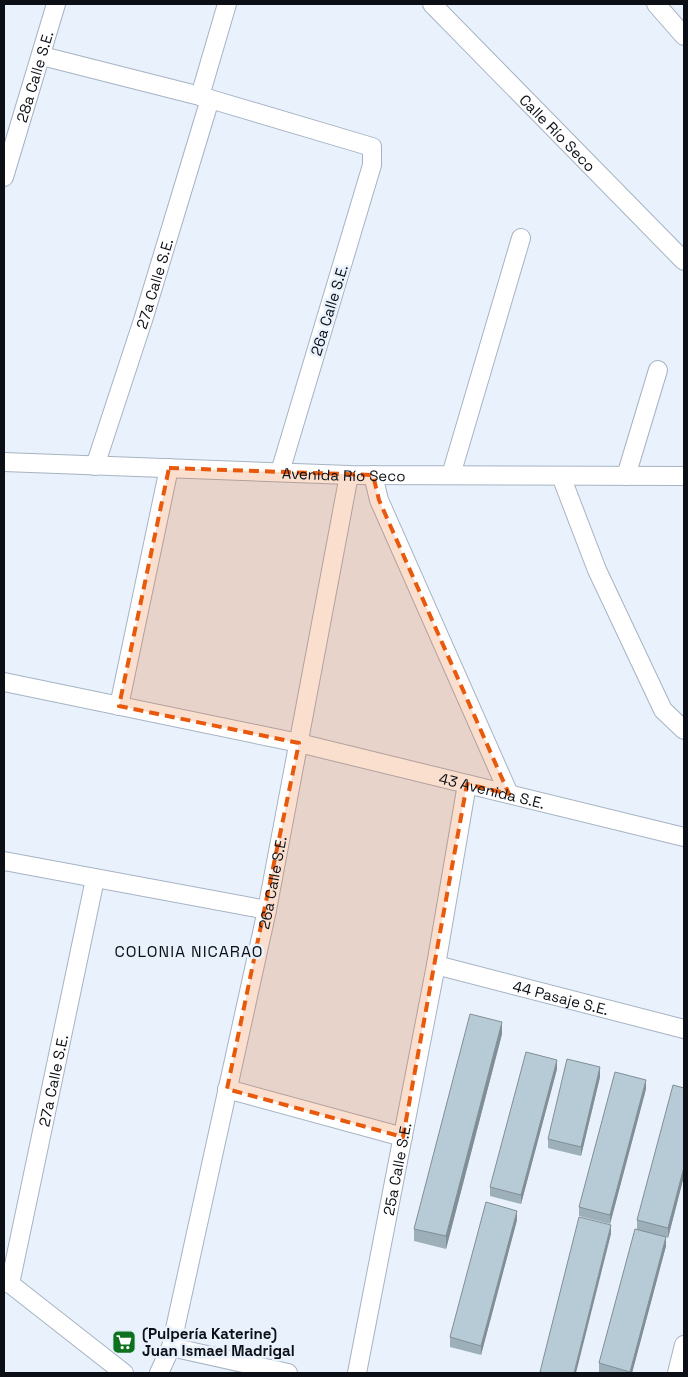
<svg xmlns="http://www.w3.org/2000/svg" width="688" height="1377" font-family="'Space Grotesk',sans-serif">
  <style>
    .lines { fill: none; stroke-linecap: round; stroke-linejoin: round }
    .minor-casing { stroke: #a6b3c3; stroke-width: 20 }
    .minor { stroke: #fff; stroke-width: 18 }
    .wall { fill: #9dafb9 }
    .shaded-wall { fill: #808e96 }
    .building { fill: #b7cbd7; stroke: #808e96 }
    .marked { fill: #e8590c; fill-opacity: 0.2; stroke: #e8590c; stroke-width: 4; stroke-dasharray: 10 6; stroke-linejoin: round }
    .labels { text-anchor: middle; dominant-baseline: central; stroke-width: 5; stroke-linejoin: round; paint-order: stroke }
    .street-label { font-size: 15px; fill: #0c1016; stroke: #e9f2fc }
    .poi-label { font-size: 15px; font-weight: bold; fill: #0c1016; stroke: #e9f2fc; text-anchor: start }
    .neighbourhood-label { font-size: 16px; letter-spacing: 1px; fill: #0c1016; stroke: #e9f2fc }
  </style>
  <rect width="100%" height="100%" fill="#e9f2fc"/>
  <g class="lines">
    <g class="minor-casing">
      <g id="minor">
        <path id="s1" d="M432,4L684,261"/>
        <path d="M656,4L684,36"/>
        <path d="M42,56L200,96L372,147V165L280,472"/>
        <path d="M200,96L227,4"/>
        <path id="s2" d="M4,177L56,4"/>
        <path id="s3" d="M4,462L349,475L684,476"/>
        <path id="s4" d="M95,466L144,317L210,99"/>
        <path d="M373,475L379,500L509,794"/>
        <path d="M451,475L521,238"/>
        <path d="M561,476L597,570L663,710L684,730"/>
        <path d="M626,476L658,370"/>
        <path id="s5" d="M4,682L299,743L684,837"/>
        <path d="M119,706L169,468"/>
        <path d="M4,861L267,910"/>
        <path id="s6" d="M436,965L684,1029"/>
        <path d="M227,1089L403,1137"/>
        <path d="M4,1279L124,1373"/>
        <path id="s7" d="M10,1284L95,879"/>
        <path d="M171,1347L288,1373"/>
        <path id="s8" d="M159,1373L171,1347L267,910L349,475"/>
        <path id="s9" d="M357,1373L436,965L467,784"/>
        <path d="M677,1373L684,1345"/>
      </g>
    </g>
    <use href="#minor" class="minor"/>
  </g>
  <path class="wall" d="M502,1034L446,1249L414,1241V1229Z
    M557,1069L521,1204L490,1196V1187Z
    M600,1077L581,1156L548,1148V1139Z
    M684,1088V1176L668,1238L666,1237V1246L632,1373H599V1363L637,1229V1220Z
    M646,1089L610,1224L579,1216V1207Z
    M517,1220L481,1355L450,1347V1337Z"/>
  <path class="shaded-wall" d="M502,1022V1034L446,1249V1236Z
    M557,1060V1069L521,1204V1195Z
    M600,1067V1077L581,1156V1147Z
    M646,1080V1089L610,1224V1215Z
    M684,1167V1176L668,1238V1228Z
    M517,1211V1220L481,1355V1346Z
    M611,1225V1234L576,1373H574Z
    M666,1237V1246L632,1373H630Z"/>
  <path class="building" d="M470,1014L502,1022L446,1236L414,1229Z
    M526,1052L557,1060L521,1195L490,1187Z
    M567,1059L600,1067L581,1147L548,1139Z
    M615,1072L646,1080L610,1215L579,1207Z
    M673,1085L684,1088V1167L668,1228L637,1220Z
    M486,1202L517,1211L481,1346L450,1337Z
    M579,1217L611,1225L574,1373H547L540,1372Z
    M635,1229L666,1237L630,1372L599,1363Z"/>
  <path class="marked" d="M169,468L373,475L379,500L509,794L467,784L403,1137L227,1089L299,743L119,706Z"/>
  <defs>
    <g id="supermarket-square" transform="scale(1.25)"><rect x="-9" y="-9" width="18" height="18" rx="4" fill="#0e7120" stroke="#e9f2fc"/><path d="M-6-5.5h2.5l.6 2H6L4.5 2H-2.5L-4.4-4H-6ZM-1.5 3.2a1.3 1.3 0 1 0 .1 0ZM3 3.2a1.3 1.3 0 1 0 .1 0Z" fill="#fff"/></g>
  </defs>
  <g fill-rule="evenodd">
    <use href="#supermarket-square" x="124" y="1342"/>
  </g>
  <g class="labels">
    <g class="street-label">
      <text stroke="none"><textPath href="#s2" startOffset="105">28a Calle S.E.</textPath></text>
      <text stroke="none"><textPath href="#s1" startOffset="180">Calle Río Seco</textPath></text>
      <text stroke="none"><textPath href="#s4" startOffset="192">27a Calle S.E.</textPath></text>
      <text transform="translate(329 310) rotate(-73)">26a Calle S.E.</text>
      <text stroke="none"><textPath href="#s3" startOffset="340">Avenida Río Seco</textPath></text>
      <text stroke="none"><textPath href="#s5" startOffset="500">43 Avenida S.E.</textPath></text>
      <text stroke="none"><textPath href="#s8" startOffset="504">26a Calle S.E.</textPath></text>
      <text stroke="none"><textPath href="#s6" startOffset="129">44 Pasaje S.E.</textPath></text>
      <text stroke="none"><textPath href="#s7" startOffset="208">27a Calle S.E.</textPath></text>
      <text stroke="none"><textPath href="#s9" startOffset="208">25a Calle S.E.</textPath></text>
    </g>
    <g class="poi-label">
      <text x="142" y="1333">(Pulpería Katerine)<tspan x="142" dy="17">Juan Ismael Madrigal</tspan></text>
    </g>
    <g class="neighbourhood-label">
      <text x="189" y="951">COLONIA NICARAO</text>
    </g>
  </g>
  <rect width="688" height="1377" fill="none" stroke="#0c1016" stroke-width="10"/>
</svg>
